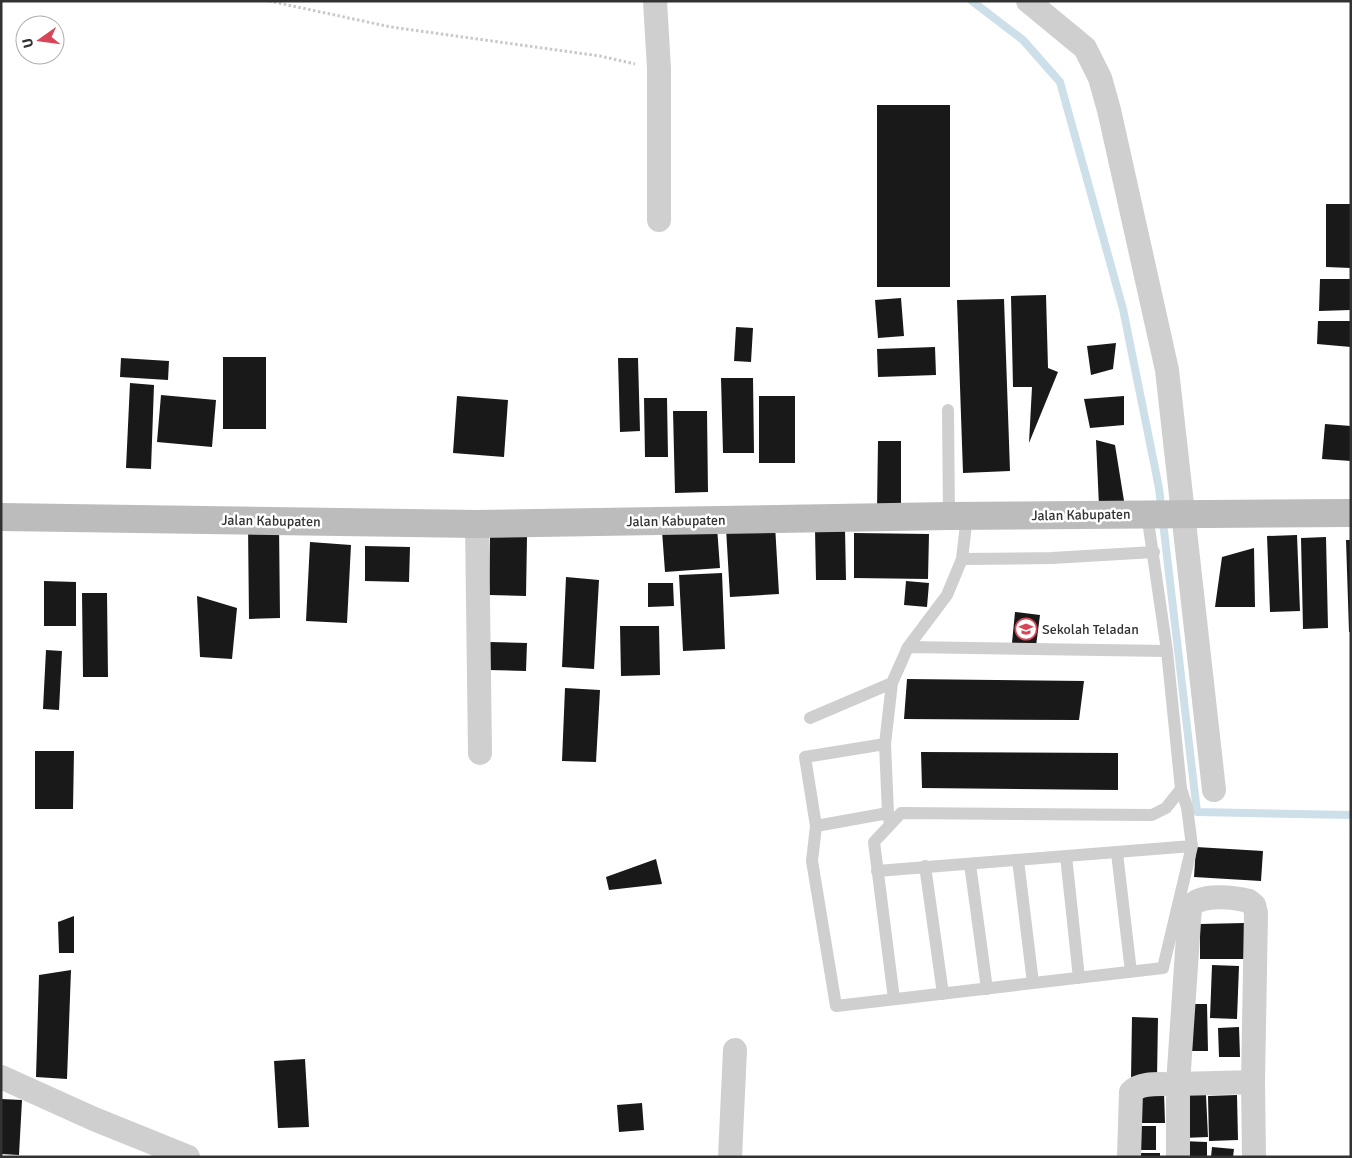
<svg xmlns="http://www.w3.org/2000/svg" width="1352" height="1158" font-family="Signika,sans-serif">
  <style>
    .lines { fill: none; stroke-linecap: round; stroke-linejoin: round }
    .stream { stroke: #cde0e9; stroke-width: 8 }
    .building { fill: #191919 }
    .path { stroke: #c9c9c9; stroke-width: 3; stroke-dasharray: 2.5 2.5; stroke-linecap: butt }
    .service { stroke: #cfcfcf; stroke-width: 12 }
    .minor { stroke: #cfcfcf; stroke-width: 24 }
    .secondary { stroke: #bcbcbc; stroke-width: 28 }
    .labels { text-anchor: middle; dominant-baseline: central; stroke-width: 5; stroke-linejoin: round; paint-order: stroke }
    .street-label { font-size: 14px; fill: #323232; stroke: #fff }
    .poi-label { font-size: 14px; fill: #323232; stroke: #fff; text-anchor: start }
  </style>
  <rect width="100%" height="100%" fill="#fff"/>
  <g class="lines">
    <path class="stream" d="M972,1L1023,40L1060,82L1123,309L1159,488L1197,812L1351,815"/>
  </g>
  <path class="building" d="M877,105H950V287H877Z
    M1326,204H1351V268L1326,267Z
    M1320,279H1351V310L1319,311Z
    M1046,295L1048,368L1058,372L1029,443L1032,387H1013L1011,296Z
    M901,298L904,336L878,338L875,300Z
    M1004,299L1010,471L963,473L957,300Z
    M1318,321H1351V347L1317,344Z
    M736,327L753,328L751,362L734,361Z
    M1116,343L1113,369L1091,375L1087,346Z
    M935,347L936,375L878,377L877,349Z
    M223,357H266V429H223Z
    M121,358L169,361L168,380L120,377Z
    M618,358H638L640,431L620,432Z
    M721,378H753L754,453H723Z
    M130,383L154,385L151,469L126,468Z
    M161,395L216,400L212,447L157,442Z
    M457,396L508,400L504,457L453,453Z
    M759,396H795V463H759Z
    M1124,396V425L1090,428L1084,399Z
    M644,398H667L668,457H645Z
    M673,411H707L708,492L675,493Z
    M1325,424L1351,426V461L1322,459Z
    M1096,440L1115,445L1125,507L1099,506Z
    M878,441H901V511L877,510Z
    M248,524H279L280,618L249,619Z
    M775,525L779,594L730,597L726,528Z
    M717,527L720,568L665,572L662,531Z
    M845,529L846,580H816L815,530Z
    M854,533L929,534L928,579L854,578Z
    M1297,535L1300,611L1270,612L1267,536Z
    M490,536L527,537L526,596L489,595Z
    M1326,537L1328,628L1303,629L1301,538Z
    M1346,540H1351V632H1349Z
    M310,542L351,545L347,623L306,621Z
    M365,546L410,547L409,582L365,581Z
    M1254,548L1255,607H1215L1222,557Z
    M722,573L725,649L683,651L679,575Z
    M566,577L599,580L594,669L562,667Z
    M44,581L76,582V626H44Z
    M906,581L929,583L927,607L904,605Z
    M648,583H673L674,606L648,607Z
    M82,593H107L108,677H83Z
    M197,596L237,608L232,659L200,657Z
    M1015,612L1040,615L1036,646L1012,643Z
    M620,626H659L660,675L621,676Z
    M489,642L527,643L526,671L488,670Z
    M46,650L62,651L59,710L43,709Z
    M907,679L1084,681L1079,720L904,719Z
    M565,688L600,690L596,762L562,761Z
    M35,751H74L73,809H35Z
    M921,752L1118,753V790L922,788Z
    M1196,847L1263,851L1261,881L1194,877Z
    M656,859L662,884L609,890L606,877Z
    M74,916V953H59L58,922Z
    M1244,923V959H1200V924Z
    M1212,965L1239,966L1237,1019L1210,1018Z
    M71,970L67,1079L36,1077L39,975Z
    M1187,1004H1207L1208,1051H1188Z
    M1132,1017L1158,1018L1157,1079H1131Z
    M1239,1027L1240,1057H1219L1218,1028Z
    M305,1059L309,1127L278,1128L274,1061Z
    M1133,1092H1164L1165,1123H1134Z
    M1180,1095H1206L1208,1137L1182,1138Z
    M1237,1095L1238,1140L1209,1141L1208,1096Z
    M1,1099L22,1100L19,1155L1,1154Z
    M642,1103L644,1130L619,1132L617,1105Z
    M1132,1126H1156V1150H1132Z
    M1181,1141L1207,1142V1157H1181Z
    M1212,1147L1234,1149L1233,1157H1211Z
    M1132,1153H1160V1157H1133Z"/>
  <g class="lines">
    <path class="path" d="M269,1L391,27L600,56L635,64"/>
    <path class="service" d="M948,410L949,516
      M967,516L962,559L947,595L908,647L892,683L885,744L888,813L890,825L901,813L1152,815L1166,808L1181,789L1167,651L1147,514
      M962,559L1052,558L1154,552
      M908,647L1167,651
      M810,718L892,683
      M885,744L805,757L816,826L888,813
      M890,825L874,842L894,999
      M816,826L812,861L836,1006L1163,968L1192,846L1187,807L1181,789
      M1117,853L1131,972
      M1066,856L1079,978
      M1018,860L1033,983
      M970,864L987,989
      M925,866L943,994
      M877,871L1192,846"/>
    <path class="minor" d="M655,1L659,69V220
      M1028,1L1085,48L1100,78L1109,110L1167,370L1214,790
      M477,524L480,753
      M1,1077L94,1119L188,1157
      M730,1157L735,1050
      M1129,1157L1131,1092C1142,1081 1163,1085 1178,1084L1190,907C1201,893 1233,897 1249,901L1254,905L1256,913L1253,1082
      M1178,1157V1084L1253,1082L1254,1157"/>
    <path class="secondary" d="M1,517L477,524L949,516L1351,513"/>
  </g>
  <defs>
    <g id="school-ring" transform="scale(1.125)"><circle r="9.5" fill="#fff" stroke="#d84556" stroke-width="1.5"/><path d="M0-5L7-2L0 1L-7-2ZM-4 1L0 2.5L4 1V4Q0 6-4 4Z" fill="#d84556"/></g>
  </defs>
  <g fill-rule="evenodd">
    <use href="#school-ring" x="1026" y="629"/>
  </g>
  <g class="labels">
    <g class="street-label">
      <text transform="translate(1081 515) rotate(-1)">Jalan Kabupaten</text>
      <text transform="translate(271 521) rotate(1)">Jalan Kabupaten</text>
      <text transform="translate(676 521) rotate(-1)">Jalan Kabupaten</text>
    </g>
    <g class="poi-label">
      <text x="1042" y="629">Sekolah Teladan</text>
    </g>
  </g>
  <rect width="1352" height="1158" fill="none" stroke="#323232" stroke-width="5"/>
  <g transform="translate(40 40) rotate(256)"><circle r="24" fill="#ffffff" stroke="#adadad"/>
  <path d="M0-4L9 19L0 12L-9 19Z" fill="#d84556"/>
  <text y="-8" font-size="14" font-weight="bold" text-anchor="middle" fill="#323232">U</text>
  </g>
</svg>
